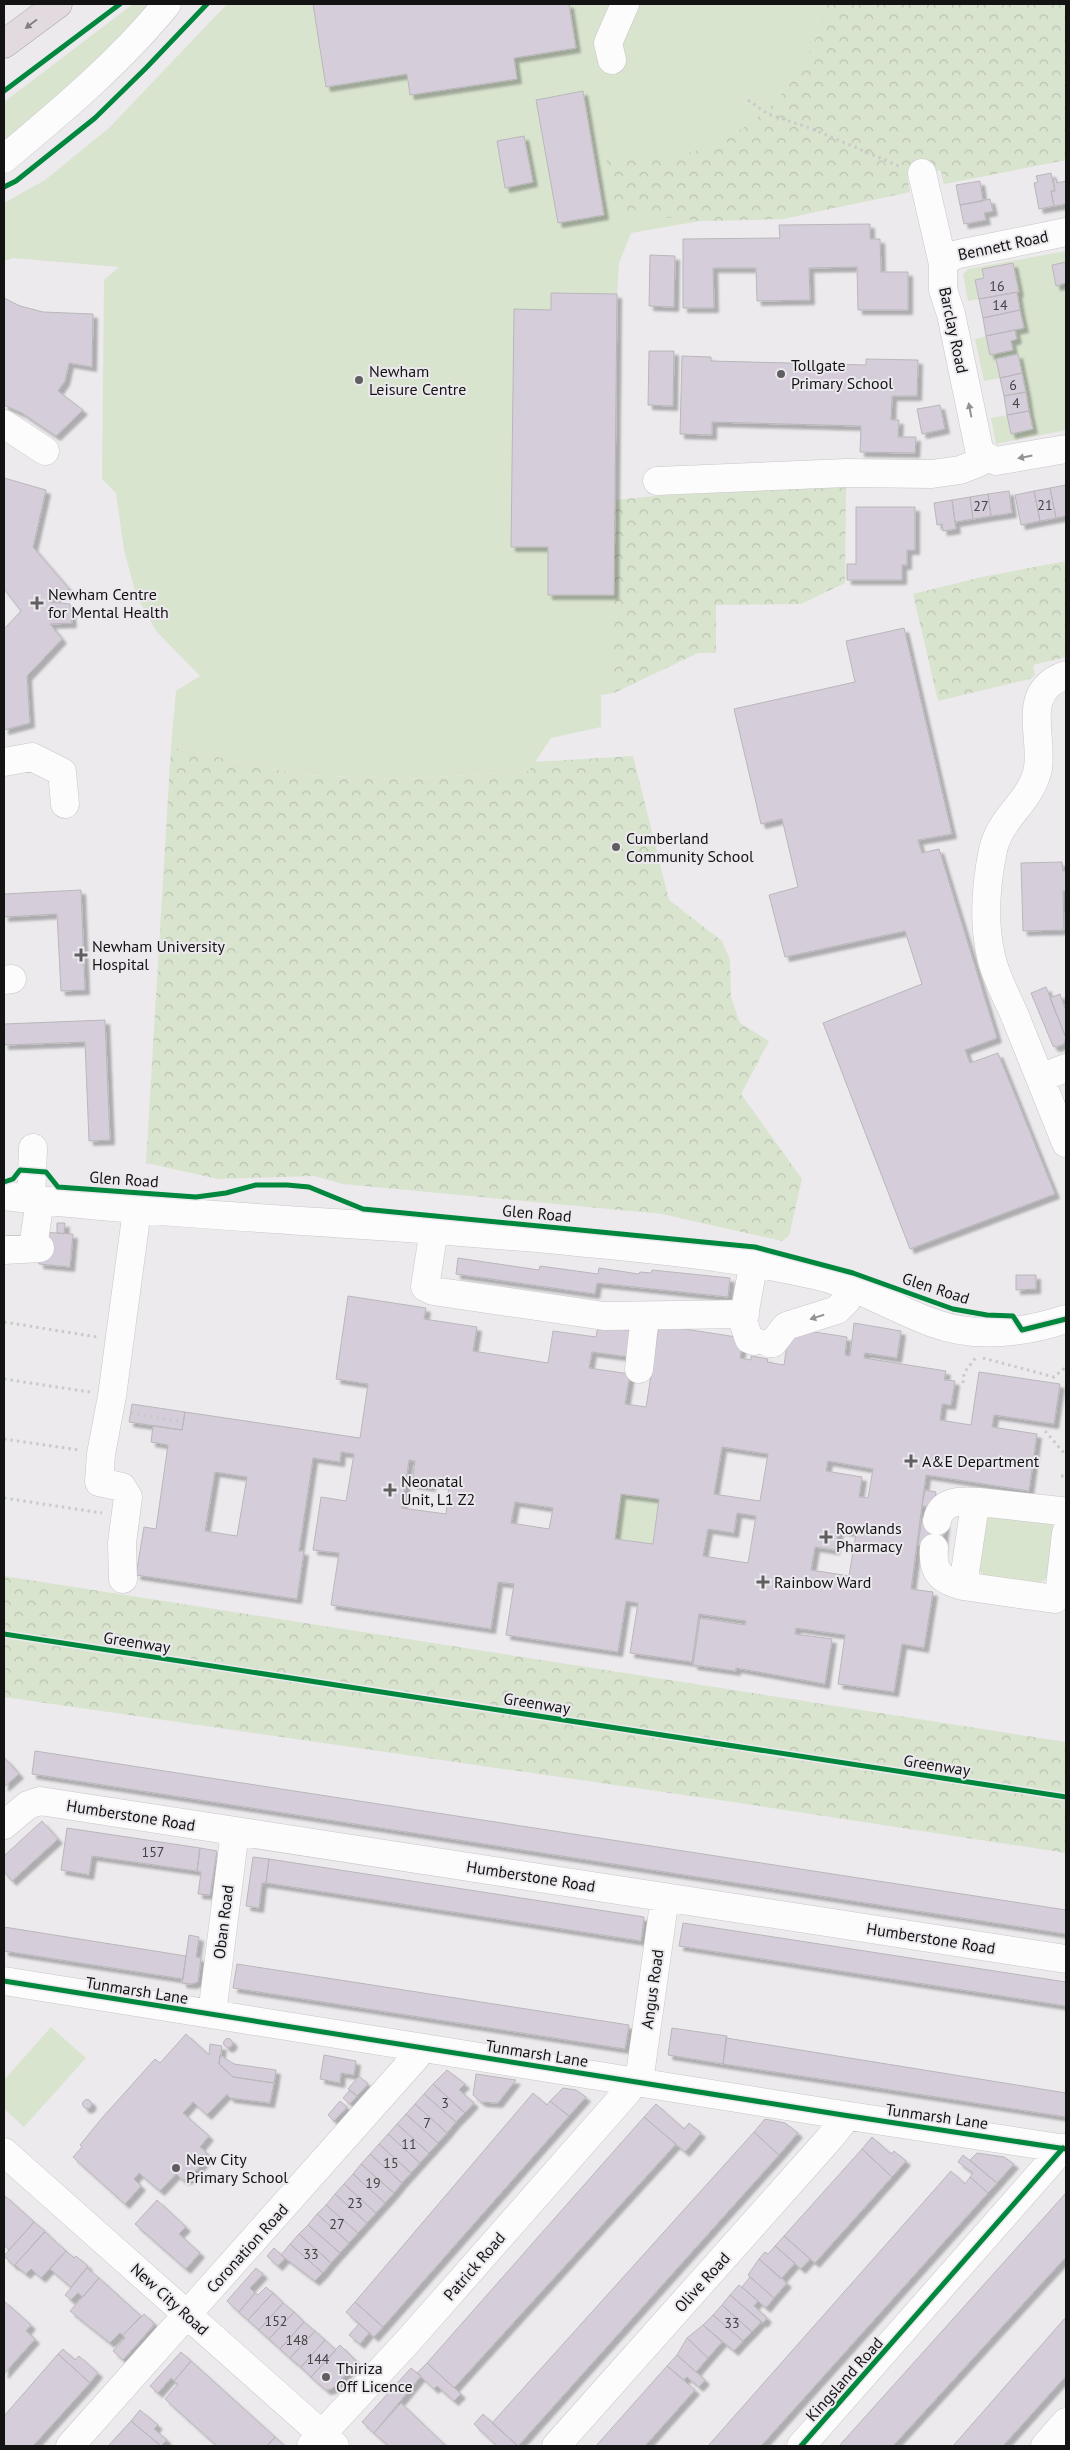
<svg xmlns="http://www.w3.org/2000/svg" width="1070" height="2450" font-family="'PT Sans',sans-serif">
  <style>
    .green { fill: #d9e4cf }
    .park { fill: url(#park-crowns) }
    .building { fill: #d5cdd9; stroke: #b9b7ba; fill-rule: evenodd; filter: url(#shadow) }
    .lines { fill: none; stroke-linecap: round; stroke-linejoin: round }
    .minor-casing { stroke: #c8c6c8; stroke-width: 29 }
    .highway-casing { stroke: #ada5ac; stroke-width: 29 }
    .path { stroke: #cacaca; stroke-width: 3; stroke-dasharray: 2.5 4; stroke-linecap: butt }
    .minor { stroke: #fcfcfc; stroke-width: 28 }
    .highway { stroke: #e2dadf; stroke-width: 28 }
    .cycleway-casing { stroke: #ece9ee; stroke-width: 8 }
    .cycleway { stroke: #00873e; stroke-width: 5 }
    .oneway { fill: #858084 }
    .oneway2 { fill: #949394 }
    .poi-dot { fill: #605e60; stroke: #ece9ee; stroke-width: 2 }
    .labels { text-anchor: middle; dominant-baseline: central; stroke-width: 4; stroke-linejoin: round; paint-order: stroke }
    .number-label { font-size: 14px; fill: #444245 }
    .street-label { font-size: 16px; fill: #141314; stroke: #ece9ee }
    .poi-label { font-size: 16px; fill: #141314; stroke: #ece9ee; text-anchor: start }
  </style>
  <defs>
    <pattern id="park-crowns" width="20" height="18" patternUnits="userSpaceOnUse" patternTransform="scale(1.25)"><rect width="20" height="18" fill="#d9e4cf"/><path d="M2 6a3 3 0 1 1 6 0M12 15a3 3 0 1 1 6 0" fill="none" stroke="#b9c3b1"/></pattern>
    <filter id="shadow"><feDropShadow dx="4.5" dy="4.5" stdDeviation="1" flood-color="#0004"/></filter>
  </defs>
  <rect width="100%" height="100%" fill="#eceaed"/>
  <path class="green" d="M133,4H161L4,144V102Z
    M227,4H1066V160L944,184L940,170L907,176L910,192L782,219L700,221L631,233L619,263L617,294L614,693L601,695V727L551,738L529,771L408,779L301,775L171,747L176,691L200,676L156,631L136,595L124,550L116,493L102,479L104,280L119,267L13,258L4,261V203L45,180L109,128Z
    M1066,251V262L1052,265L1056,285L1066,283V430L996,444L991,418L1007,415L1033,429L1018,355L997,359L1000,378L984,381L975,339L986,336L990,354L1012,350L1011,341L1015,330L1024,328L1017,292L982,269L984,278L975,280L979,299L968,301L963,274L968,269Z
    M621,1494L659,1499L653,1544L615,1539Z
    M989,1514L1051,1521C1058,1540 1055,1562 1045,1580L1034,1584L984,1576L979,1570L984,1519Z
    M51,2027L86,2058L24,2127L4,2109V2080Z"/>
  <path class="park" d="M826,4H1066V160L944,184L941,170L907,177L910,192L782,219L700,221L616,212L606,158C709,174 806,106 826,4Z
    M846,487L845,583L801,604L716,605V653H698L614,693V500L740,488Z
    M1066,561V657L1033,665L1035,675L1030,679L938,701L913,594L982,577Z
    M171,747L301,775L408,779L529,771L534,762L633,756L669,900L722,941L730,960L731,997L740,1023L769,1041L741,1094L802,1179L789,1236L782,1241L662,1214L343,1184L314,1176L218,1179L146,1163Z
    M4,1576L1066,1742V1853L733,1802L4,1697Z"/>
  <path class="building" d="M313,4H569L576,48L514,58L517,79L410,95L407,74L326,87Z
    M583,91L604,215L558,223L536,100Z
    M524,136L533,182L505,188L497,141Z
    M1051,173L1055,191H1051L1054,206L1039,209L1034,183L1038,182L1036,176Z
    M1053,179H1056L1057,183L1066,181V204L1054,206L1051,191H1055Z
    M980,181L983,201L960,205L956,185Z
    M990,199L993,211L984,213L986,220L964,224L960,205Z
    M870,224V239H880L881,272H908V310H858L857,267L809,268L810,300L757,301L756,268H713L714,308H683V239L780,238L779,225Z
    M650,255L675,256L674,307L649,306Z
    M1066,262V283L1056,286L1052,265Z
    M1013,263L1019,292L979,299L975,280L984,278L982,269Z
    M1017,292L1020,310L983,318L979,299Z
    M551,293L617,294L614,595H548V547H511L514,309L551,310Z
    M4,298L20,306L43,312L93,314L92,367L69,363L65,381L58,391L83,410L56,436L22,413L4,405Z
    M1020,310L1024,328L986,336L983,318Z
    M1015,330L1017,339L1011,341L1013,350L990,355L986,336Z
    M649,351H674L673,406L648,405Z
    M1018,354L1022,373L1000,378L996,359Z
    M682,356L711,357V361L866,365V359L918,360L917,396H892L891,420H899L898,437H916L915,453L860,452L861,426L712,422V435L680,434Z
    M1022,373L1026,392L1004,396L1000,378Z
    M1026,392L1029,411L1007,415L1004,396Z
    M940,405L945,429L922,434L917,409Z
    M1029,411L1033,429L1011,434L1007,415Z
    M4,478L46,490L33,547L69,589L50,602L70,604L72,623L50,624L62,639L27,676L30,723L4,730V629L21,611L4,589Z
    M1066,485V516L1056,518L1050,488Z
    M1050,488L1056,518L1040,521L1034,491Z
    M1009,491L1012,513L991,516L988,494Z
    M1034,491L1040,521L1021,525L1015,495Z
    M988,494L991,516L973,519L970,497Z
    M970,497L973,519L955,522L952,500Z
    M952,500L956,529L943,531L942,524L937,525L934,503Z
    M856,507H915V550H907V565H902V580H847V564H856Z
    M904,628L952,834L918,840L922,853L939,849L997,1038L965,1050L970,1063L998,1053L1055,1194L910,1249L823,1023L922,984L905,931L785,957L769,895L798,887L782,819L761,824L734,709L855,682L846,641Z
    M1062,862L1063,871H1066V891H1063L1064,930L1023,931L1021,863Z
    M81,890L85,990L61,991L57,914L4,917V894Z
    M1046,987L1066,1038L1064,1044L1056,1047L1053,1046L1031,993Z
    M1060,994L1066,1011V1038L1050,998Z
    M105,1020L110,1140L89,1141L85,1042L4,1045V1024Z
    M57,1223H65L64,1234L57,1233Z
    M41,1232L73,1234L70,1267L39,1264Z
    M458,1258L539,1270L540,1266L598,1274L599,1268L639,1274L640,1272L651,1273L652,1270L730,1278L728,1297L597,1283L595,1294L456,1274Z
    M1016,1275H1036V1289L1016,1290Z
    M348,1296L426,1308L424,1319L477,1327L473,1351L548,1363L553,1331L596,1337L598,1326L633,1331L629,1357L592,1352L589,1368L630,1374L625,1404L646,1407L659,1325L743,1338L740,1358L751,1360V1356L768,1359L767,1362L784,1365L788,1337L795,1329L847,1337L845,1355L850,1356L854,1323L901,1331L897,1358L865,1353L864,1358L946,1371L944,1380L955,1381L951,1405L942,1404L940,1420L971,1425L979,1372L1060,1384L1054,1424L994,1415L992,1427L1037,1434L1029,1491L926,1475L911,1589L933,1592L924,1648L902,1644L894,1692L838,1684L845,1635L796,1628L795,1634L832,1639L825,1684L736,1668V1671L693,1665L700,1618L745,1625L746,1621L699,1614L692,1662L630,1653L638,1603L626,1601L618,1652L506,1635L514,1584L498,1582L491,1629L331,1605L339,1553L313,1550L321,1497L346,1501L354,1454L341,1452L340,1462L313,1458L299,1551H304L297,1599L136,1575L144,1527L156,1529L168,1445L151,1442L153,1426L182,1430L185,1412L360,1438L368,1384L336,1379ZM722,1447L768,1454L760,1501L714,1494ZM409,1460L415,1461L412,1484L431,1487V1482L449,1485L446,1514L402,1508ZM828,1461L873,1469L868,1498L859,1497L862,1477L826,1471ZM215,1472L247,1477L237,1536L205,1531ZM621,1494L659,1499L653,1544L615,1539ZM515,1502L553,1508L549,1529L511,1523ZM737,1513L756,1516L748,1563L703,1556L708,1529L734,1533ZM839,1530L856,1533L849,1576L811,1570L815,1547L835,1550Z
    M132,1404L185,1412L182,1430L129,1422Z
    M925,1490L936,1492L934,1508L922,1506Z
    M922,1518L945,1522L942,1549L918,1545Z
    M35,1751L1066,1910V1934L32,1774Z
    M4,1757L19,1774L4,1787Z
    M42,1821L58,1839L12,1881L4,1872V1856Z
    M67,1828L200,1848L197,1871L92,1856L89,1875L61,1870Z
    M200,1848L217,1851L210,1895L198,1894L201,1872L197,1871Z
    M253,1857L269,1859L266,1883H262L259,1908L246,1906Z
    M269,1859L644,1917L641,1941L266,1883Z
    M683,1923L1066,1982V2006L679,1946Z
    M4,1927L186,1956L183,1979L4,1951Z
    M189,1935L199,1937L196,1957L201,1958L198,1982L192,1984L182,1983Z
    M237,1964L629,2025L625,2049L233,1988Z
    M672,2028L727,2036L723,2064L668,2055Z
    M186,2034L209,2055L210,2044L222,2046L219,2064L233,2077L274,2083L270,2103L230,2098L227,2094L207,2115L193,2102L183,2113L209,2136L200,2147L206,2152L207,2158L189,2179L183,2180L176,2174L160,2191L139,2173L134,2179L141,2186L125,2204L73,2157L82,2147L80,2145L102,2118L155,2059L160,2063Z
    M726,2038L1066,2093V2117L723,2064Z
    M223.5 2043a4.5 4.5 0 1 1 9 0a4.5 4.5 0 1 1-9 0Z
    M220,2055L234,2064L276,2070L274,2083L233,2077L219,2064Z
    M324,2055L356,2061L354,2075L341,2073L340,2083L320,2079Z
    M447,2070L465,2084L459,2090L474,2103L465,2113L433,2084Z
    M476,2074L516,2080L498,2103L481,2102L473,2095Z
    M359,2076L368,2084L357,2096L348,2089Z
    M433,2084L465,2113L456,2122L424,2094Z
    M563,2088L576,2090L586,2097L569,2116L550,2101Z
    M350,2090L357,2096L350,2104L343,2098Z
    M533,2093L547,2105L550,2101L569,2116L383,2327L355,2302Z
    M424,2094L456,2122L447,2133L415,2104Z
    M82.5 2104a4.5 4.5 0 1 1 9 0a4.5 4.5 0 1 1-9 0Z
    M340,2101L347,2107L334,2121L328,2115Z
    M415,2104L447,2133L438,2143L406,2114Z
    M656,2104L684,2129L689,2123L701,2133L685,2152L644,2117Z
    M406,2114L438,2143L429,2153L397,2124Z
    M644,2117L676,2144L454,2388L427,2363Z
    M765,2119L785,2123L798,2133L779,2155L754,2132Z
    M397,2124L429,2153L420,2163L388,2134Z
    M754,2132L779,2155L518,2446L492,2423Z
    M388,2134L420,2163L411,2173L379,2144Z
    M872,2137L891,2154L894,2151L906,2161L892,2177L862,2149Z
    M379,2144L411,2173L402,2183L370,2154Z
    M862,2149L892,2177L815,2263L784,2236Z
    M977,2153L1004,2157L1014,2164L997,2183L970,2160Z
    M370,2154L402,2183L394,2193L361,2164Z
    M963,2155L997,2183L988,2193L970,2177L973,2173L958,2162Z
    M361,2164L394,2193L385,2203L353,2174Z
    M951,2171L965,2184L970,2177L988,2193L761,2446H708Z
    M353,2174L385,2203L376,2213L344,2184Z
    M344,2184L376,2213L367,2223L335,2194Z
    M1066,2193V2257L893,2446H839Z
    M335,2194L367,2223L358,2233L326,2205Z
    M4,2195L34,2222L9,2250L4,2245Z
    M157,2200L186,2227L179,2234L200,2253L186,2269L135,2224Z
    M326,2205L358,2233L349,2243L317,2214Z
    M317,2214L349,2243L340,2253L308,2225Z
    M34,2222L45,2231L14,2266L4,2256Z
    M308,2225L340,2253L331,2263L299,2234Z
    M45,2232L66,2251L41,2278L31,2269L26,2274L15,2265Z
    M299,2234L331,2263L323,2273L290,2244Z
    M784,2236L810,2259L801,2269L775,2246Z
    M290,2244L323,2273L315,2281L281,2255Z
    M775,2246L795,2263L781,2279L759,2259L765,2252L768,2254Z
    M274,2248L285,2258L278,2266L267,2256Z
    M66,2251L74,2258L76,2256L88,2266L71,2287L50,2269Z
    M759,2259L787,2283L774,2298L748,2275Z
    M87,2268L99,2278L83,2297L78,2293L71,2300L65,2295Z
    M256,2268L263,2274L250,2288L255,2293L239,2312L227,2301Z
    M750,2277L774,2298L766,2308L742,2287Z
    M99,2278L141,2316L123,2335L120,2333L110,2343L70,2311Z
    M739,2285L758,2301L754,2306L767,2318L763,2323L730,2295Z
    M266,2287L273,2293L248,2320L239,2312L255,2293L258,2295Z
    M273,2293L283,2303L259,2330L248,2320Z
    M730,2295L761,2322L752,2332L722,2305Z
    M4,2301L31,2325L26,2331L35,2339L4,2374Z
    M355,2302L383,2327L374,2337L346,2312Z
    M283,2303L294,2312L269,2339L259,2330Z
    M722,2305L752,2332L743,2341L713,2315Z
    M294,2312L304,2322L280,2349L269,2339Z
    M144,2314L153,2322V2326L123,2360L113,2351L125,2338L123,2335Z
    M713,2315L743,2341L734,2351L703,2325Z
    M1066,2317V2376L1003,2446H953Z
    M304,2322L315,2331L290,2358L280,2349Z
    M359,2324L369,2333L360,2344L349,2335Z
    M703,2325L722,2342L708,2358L687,2338Z
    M315,2331L325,2340L301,2367L290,2358Z
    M687,2338L708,2358L696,2372L677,2355Z
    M325,2340L336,2350L311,2377L301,2367Z
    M340,2345L357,2362L332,2389L326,2390L311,2377Z
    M63,2349L75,2360L79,2356L98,2373L90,2383L58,2354Z
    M181,2352L191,2361L174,2381L171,2378L158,2393L150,2386Z
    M58,2354L90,2383L33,2446H4V2416Z
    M677,2355L705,2380L699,2387L687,2377L684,2380L667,2366Z
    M191,2361L275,2437L267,2446H217L165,2399L178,2384L174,2381Z
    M427,2363L461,2394L454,2401L437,2386L434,2389L417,2373Z
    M667,2366L695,2390L645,2446H596Z
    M411,2368L421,2376L374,2433L362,2422Z
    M401,2403L446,2446H389L374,2433Z
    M140,2410L158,2425L154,2429L167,2440L161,2446L131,2421Z
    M483,2414L518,2446H497L474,2424Z
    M131,2421L161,2446H108Z
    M275,2437L285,2446H267Z"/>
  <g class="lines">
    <g class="minor-casing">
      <path id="minor" d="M612,60L608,43L625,4
        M4,159C61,111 120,62 167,4
        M922,173L943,264V290L951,314L979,449L985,456L996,461L1066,449
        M943,264L954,255L1066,232
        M4,424L45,451
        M657,481L846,473L932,474L960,470L978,463L985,456
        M1066,675C1020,691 1043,733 1038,768C1032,801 1000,817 993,850C986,884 983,922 991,956C995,976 1007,997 1015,1016C1032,1058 1049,1100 1066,1143
        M4,762L32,757L62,772L65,804
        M4,980L12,979
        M1040,1078L1066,1068
        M4,1196C194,1218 386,1223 577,1242C658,1250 738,1257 818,1276C859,1286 894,1309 933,1323C977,1339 1023,1333 1066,1319
        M31,1199L33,1148
        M434,1229L425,1287L433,1291L604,1316L745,1314
        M33,1247L40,1200
        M4,1250L40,1248
        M754,1261L743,1321L749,1339L754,1341
        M769,1343H773L786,1326L837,1310L846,1301L854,1288
        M639,1369L645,1316
        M1061,1511L979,1502L974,1511L963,1586L1055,1599L1059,1595L1066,1533
        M937,1521C941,1499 962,1501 979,1502
        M934,1548C932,1572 940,1580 963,1586
        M123,1579L122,1543L128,1497L122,1487L99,1482L101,1454L112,1396L137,1210
        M4,1825L28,1805L40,1801L1066,1959
        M4,1981L843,2115L1066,2149
        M212,2014L235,1831
        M639,2082L665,1897
        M4,2152L335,2446
        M70,2446L416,2057L418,2048
        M311,2446L409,2340L628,2091L630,2081
        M556,2446L829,2139L841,2124L843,2115
        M801,2446L1063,2148
        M1045,2446L1066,2422"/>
    </g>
    <g class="highway-casing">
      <path id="highway" d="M4,44L58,4"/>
    </g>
    <path class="path" d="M748,100L768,114L810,128L899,166
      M4,1322L97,1337
      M983,1358L1054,1377L1066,1367
      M4,1379L90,1392
      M963,1383L964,1373L977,1356
      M131,1413L183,1422
      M1045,1431L1064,1453
      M4,1439L79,1450
      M1061,1476H1065
      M4,1498L102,1513"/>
    <use href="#minor" class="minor"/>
    <use href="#highway" class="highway"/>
    <g class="cycleway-casing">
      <path id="cycleway" d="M4,91L120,4
        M4,187L16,181L95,118L146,68L207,4
        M4,1182L13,1179L20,1170L46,1172L58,1187L196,1197L226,1193L256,1185H287L309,1187L363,1209L755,1247L853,1273L953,1309L987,1315L1013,1316L1022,1330L1066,1319
        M4,1634L1066,1797
        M4,1981L843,2115L1066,2149
        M801,2446L1063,2148"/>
    </g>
    <use href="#cycleway" class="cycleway"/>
  </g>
  <defs><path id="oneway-solid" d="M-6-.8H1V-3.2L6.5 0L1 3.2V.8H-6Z" transform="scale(1.25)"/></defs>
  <use class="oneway" href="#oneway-solid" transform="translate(31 24) rotate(143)"/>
  <g class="oneway2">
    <use href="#oneway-solid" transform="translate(970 410) rotate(-101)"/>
    <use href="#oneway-solid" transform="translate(1025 457) rotate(169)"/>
    <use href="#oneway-solid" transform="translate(817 1317) rotate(163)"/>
  </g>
  <g class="poi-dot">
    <circle cx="781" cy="374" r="5"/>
    <circle cx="359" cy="380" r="5"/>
    <path d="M34.5 595.5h5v5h5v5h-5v5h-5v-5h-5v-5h5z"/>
    <circle cx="616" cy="847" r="5"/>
    <path d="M78.5 947.5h5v5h5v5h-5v5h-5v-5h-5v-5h5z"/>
    <path d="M908.5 1453.5h5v5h5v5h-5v5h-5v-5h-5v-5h5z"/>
    <path d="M387.5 1482.5h5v5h5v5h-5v5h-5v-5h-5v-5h5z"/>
    <path d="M823.5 1529.5h5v5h5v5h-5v5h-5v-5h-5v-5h5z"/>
    <path d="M760.5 1574.5h5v5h5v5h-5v5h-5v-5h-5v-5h5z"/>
    <circle cx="176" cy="2168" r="5"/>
    <circle cx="326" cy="2377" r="5"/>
  </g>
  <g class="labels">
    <g class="number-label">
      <text x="997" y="286">16</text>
      <text x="1000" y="305">14</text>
      <text x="1013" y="385">6</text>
      <text x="1016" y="403">4</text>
      <text x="1045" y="505">21</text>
      <text x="981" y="506">27</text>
      <text x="153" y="1852">157</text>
      <text x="445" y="2103">3</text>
      <text x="427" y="2123">7</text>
      <text x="409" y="2144">11</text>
      <text x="391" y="2163">15</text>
      <text x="373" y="2183">19</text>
      <text x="355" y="2203">23</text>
      <text x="337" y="2224">27</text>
      <text x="311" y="2254">33</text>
      <text x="276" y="2321">152</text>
      <text x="732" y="2323">33</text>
      <text x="297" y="2340">148</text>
      <text x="318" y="2359">144</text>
    </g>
    <g class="street-label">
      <text transform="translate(1003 245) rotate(-12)">Bennett Road</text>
      <text transform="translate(954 330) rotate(78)">Barclay Road</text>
      <text transform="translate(124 1179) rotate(4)">Glen Road</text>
      <text transform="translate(537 1213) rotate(5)">Glen Road</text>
      <text transform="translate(936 1288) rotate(18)">Glen Road</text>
      <text transform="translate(137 1642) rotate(9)">Greenway</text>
      <text transform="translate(537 1703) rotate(9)">Greenway</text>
      <text transform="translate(937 1765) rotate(9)">Greenway</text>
      <text transform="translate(131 1815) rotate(9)">Humberstone Road</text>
      <text transform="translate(531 1876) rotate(9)">Humberstone Road</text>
      <text transform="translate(223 1922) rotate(-83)">Oban Road</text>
      <text transform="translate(931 1938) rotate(9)">Humberstone Road</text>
      <text transform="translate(652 1989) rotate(-82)">Angus Road</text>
      <text transform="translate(137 1990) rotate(9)">Tunmarsh Lane</text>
      <text transform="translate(537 2053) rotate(9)">Tunmarsh Lane</text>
      <text transform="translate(937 2116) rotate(8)">Tunmarsh Lane</text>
      <text transform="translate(247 2248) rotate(-48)">Coronation Road</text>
      <text transform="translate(474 2266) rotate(-49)">Patrick Road</text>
      <text transform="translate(702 2282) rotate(-48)">Olive Road</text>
      <text transform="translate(170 2299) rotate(42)">New City Road</text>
      <text transform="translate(844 2379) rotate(-48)">Kingsland Road</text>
    </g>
    <g class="poi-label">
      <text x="791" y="365">Tollgate<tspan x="791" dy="18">Primary School</tspan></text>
      <text x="369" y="371">Newham<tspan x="369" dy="18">Leisure Centre</tspan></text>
      <text x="48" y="594">Newham Centre<tspan x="48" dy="18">for Mental Health</tspan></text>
      <text x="626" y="838">Cumberland<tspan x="626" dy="18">Community School</tspan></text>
      <text x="92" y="946">Newham University<tspan x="92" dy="18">Hospital</tspan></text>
      <text x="922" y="1461">A&amp;E Department</text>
      <text x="401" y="1481">Neonatal<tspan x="401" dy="18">Unit, L1 Z2</tspan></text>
      <text x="836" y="1528">Rowlands<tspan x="836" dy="18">Pharmacy</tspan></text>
      <text x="774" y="1582">Rainbow Ward</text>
      <text x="186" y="2159">New City<tspan x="186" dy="18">Primary School</tspan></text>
      <text x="336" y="2368">Thiriza<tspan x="336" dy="18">Off Licence</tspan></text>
    </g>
  </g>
  <rect width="1070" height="2450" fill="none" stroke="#141314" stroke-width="10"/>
</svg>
